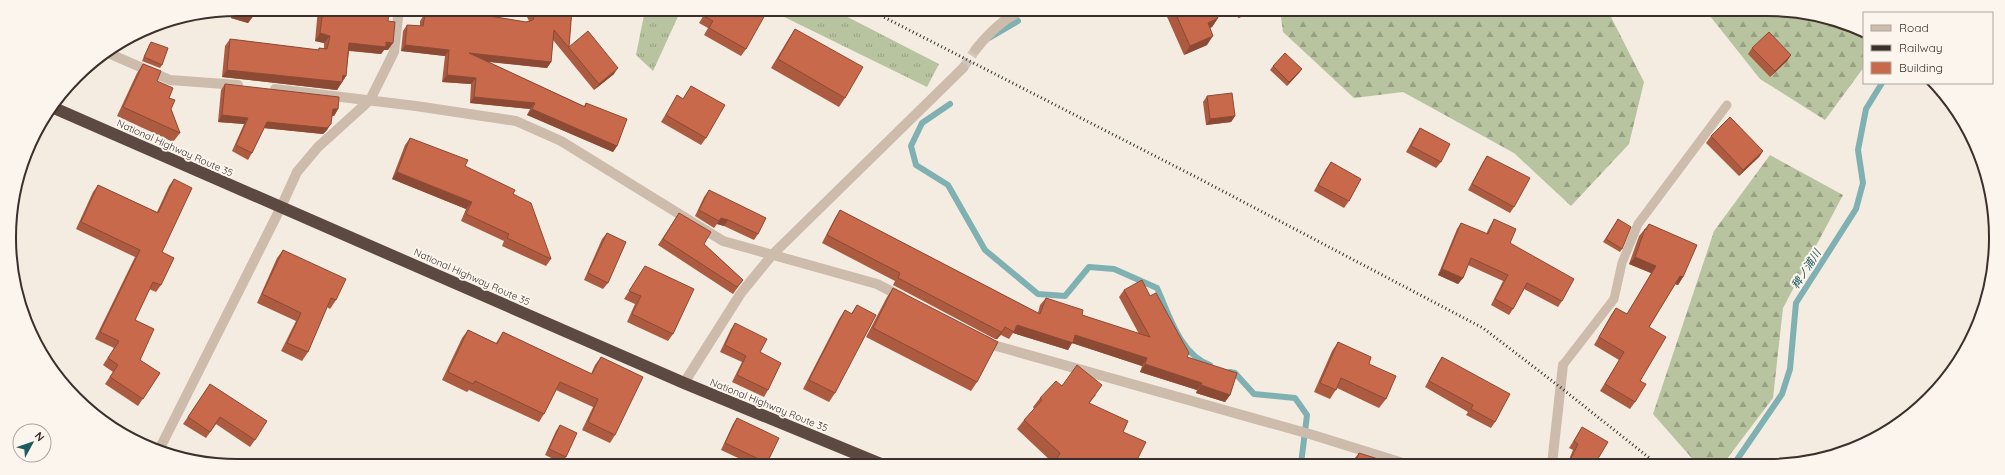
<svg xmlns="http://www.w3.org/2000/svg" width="2005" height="475" font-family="Quicksand,'Noto Sans JP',sans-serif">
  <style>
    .grass { fill: url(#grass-tufts) }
    .forest { fill: url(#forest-firs) }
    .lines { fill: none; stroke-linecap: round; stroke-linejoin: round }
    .stream { stroke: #7fb0b2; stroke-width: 6 }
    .street-tunnel { stroke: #cfc6bd; stroke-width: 10; stroke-dasharray: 10 5; stroke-linecap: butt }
    .lane { stroke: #cdbbac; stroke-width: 9 }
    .street { stroke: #cdbbac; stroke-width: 10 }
    .highway { stroke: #5c4a42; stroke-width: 12 }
    .rail { stroke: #3b302b; stroke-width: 3; stroke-dasharray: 1 3; stroke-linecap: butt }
    .wall { fill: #ac5a40 }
    .shaded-wall { fill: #8c4a34 }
    .building { fill: #c8694b; stroke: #8c4a34 }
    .labels { text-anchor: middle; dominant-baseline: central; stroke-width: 4; stroke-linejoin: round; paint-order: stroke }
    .street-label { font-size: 10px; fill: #3b302b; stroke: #fbf5ee }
    .water-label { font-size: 11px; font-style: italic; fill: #1f5a5e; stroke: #fbf5ee }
    .rim { fill: none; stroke: #3b302b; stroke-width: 2 }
  </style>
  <defs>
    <pattern id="grass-tufts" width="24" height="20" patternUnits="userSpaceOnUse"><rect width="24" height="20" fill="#b8c4a0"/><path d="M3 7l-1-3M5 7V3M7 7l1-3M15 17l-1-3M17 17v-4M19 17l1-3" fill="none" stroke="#97a083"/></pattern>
    <pattern id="forest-firs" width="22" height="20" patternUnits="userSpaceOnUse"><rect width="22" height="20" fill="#b8c4a0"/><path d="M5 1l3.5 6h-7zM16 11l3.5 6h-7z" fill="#97a083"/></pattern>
  </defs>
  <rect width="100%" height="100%" fill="#f4ebe1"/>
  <path class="grass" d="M645,10H681L653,71L636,55Z
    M770,10H834L939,64L927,87Z"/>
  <path class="forest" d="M1280,10L1608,11L1644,82L1629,144L1571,206L1514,153L1403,92L1354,98L1283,32Z
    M1706,11H1798L1864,34V67L1825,120L1760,79Z
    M1770,155L1843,195L1783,308L1773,398L1723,464H1697L1653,414L1714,231Z"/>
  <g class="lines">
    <path class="stream" d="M989,38L1018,21
      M950,104L922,123L911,146L916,165L948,185L985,250L1038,294L1065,296L1089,267L1114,269L1157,288C1169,314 1180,355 1210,365
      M1230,372L1235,373L1254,394L1295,398L1307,415L1301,464
      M1734,464L1782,394L1790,369L1796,303L1856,209L1863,183L1858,150L1866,109L1882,83"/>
    <path class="street-tunnel" d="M963,68L976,49"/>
    <path class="lane" d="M1563,365L1614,299L1622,263L1638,224L1727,105"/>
    <path class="street" d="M976,49C990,32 1003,19 1023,10
      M108,53L170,80L238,85
      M275,89L416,106L516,121L561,141L723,241L877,284L902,297
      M985,340L993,345L1313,435L1406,464
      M684,383L741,293L772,255L963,68
      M160,448L281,207L297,172L318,147L370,100L394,52L399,9
      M1552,464L1563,365"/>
    <path class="highway" d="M54,108L684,383L881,464"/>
    <path class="rail" d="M870,10L1196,177L1483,328L1560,387L1657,464"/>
  </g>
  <path class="wall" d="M238,9L254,15L248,23L231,18L233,12L228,11Z
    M318,9H389L388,21V50H384L381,54L349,51L346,76L337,90L222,77L225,46L230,39L318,50L319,48H324V43L315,41Z
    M425,9H447L526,22L529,21L527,17L482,9H572L569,47L614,74L594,90L553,40L551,62L547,68L488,62L584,106L586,103L617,146L613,152L527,115L530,109L470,103L471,84L442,82L445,56L401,51L403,31L407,25L420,26V21L424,15Z
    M707,10H756L746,49L741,56L704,35L708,28L699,23Z
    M1164,10H1215L1218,18L1212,27L1210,28L1207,45L1184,55Z
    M1236,10H1262L1238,18Z
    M795,29L845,98L839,107L771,68L789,38Z
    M151,42L162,65L160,68L142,61L149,45Z
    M1752,48L1791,55L1787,61L1770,77L1748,54Z
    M143,64L157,81L169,98L171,109L180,133L173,142L117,116L137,73Z
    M1273,66L1302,69L1287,86L1270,70Z
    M225,84L338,109L334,116L332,115L327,130L323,134L264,128L252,153L248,160L232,151L244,124L218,122L221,90Z
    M691,86L706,138L701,145L661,122L673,102L677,95L683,99Z
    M1207,96L1235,116L1231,122L1206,125L1203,102Z
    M1420,128L1441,162L1436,168L1406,152L1416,134Z
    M1711,136L1763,151L1759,157L1739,176L1706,143Z
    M410,138L465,166L513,194L551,259L546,266L502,246L504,241L461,221L466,209L392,179L405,145Z
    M1487,156L1514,207L1510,213L1468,190L1483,162Z
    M1331,162L1349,201L1344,208L1314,191L1326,169Z
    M174,179L162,252L161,285L156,292L149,289L135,320L140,360L160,373L138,406L105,384L113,372L103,365L114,348L95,339L135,257L76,229L93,192L98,185L157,212L169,186Z
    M709,190L758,234L754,240L724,226L717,224L714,228L695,216L704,197Z
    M840,210L1038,313L1040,305L1046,298L1082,315L1139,334L1119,297L1124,290L1150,296L1187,357L1230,395L1225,402L1196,393L1197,390L1140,372L1142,366L1072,343L1068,350L1013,333L1009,339L1001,335L997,339H995L893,285L895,281L822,243L835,218Z
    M679,213L704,244L743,280L733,294L658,245Z
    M1494,219L1510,243L1562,301L1558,307L1524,289L1513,309L1509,315L1491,305L1503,281L1468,265L1463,278L1458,284L1438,275L1457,229L1461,223L1486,234L1490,226Z
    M1618,219L1622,249L1620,252L1603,242Z
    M1649,224L1683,277L1678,285L1675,284L1649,327L1635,402L1630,409L1600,391L1619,360L1594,345L1611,315L1616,308L1627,314L1651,273L1629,264L1639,236Z
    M607,233L608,283L603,289L584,280L602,239Z
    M283,250L336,300L330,309L327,307L308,352L302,361L281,351L296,321L257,303L277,258Z
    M645,266L673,334L668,341L627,322L635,304L624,299Z
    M893,288L977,382L971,391L866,337L887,297Z
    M857,305L835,393L829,402L803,389L839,319L845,310L851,314Z
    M735,323L760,352L768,390L764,397L732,382L742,362L720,352L731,329Z
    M468,330L496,343L503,332L591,374L595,365L601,357L615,435L610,443L582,430L593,407L556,390L544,414L539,422L469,390L467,392L442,380L462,338Z
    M1338,342L1369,364L1386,399L1379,408L1337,388L1330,399L1314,392L1332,351Z
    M1442,357L1495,422L1491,428L1466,415L1468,412L1425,387L1438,363Z
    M210,384L255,440L250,447L216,424L206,438L183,424Z
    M1062,386L1096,395L1089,403L1123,432L1135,464H1052L1053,463L1017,429L1024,420L1034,409L1033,407L1040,398Z
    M737,418L767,463L766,464H751L721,450L733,424Z
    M560,425L566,457L562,463L545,455L556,431Z
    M1582,427L1596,462L1601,464H1567L1573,450L1569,448Z
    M1359,453L1394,464H1353L1354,459Z"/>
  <path class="shaded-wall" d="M482,9H522L532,11L527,17Z
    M234,10L233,12L228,11Z
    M236,10L254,15L248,23L231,18Z
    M1244,10H1262L1238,18Z
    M1218,18L1212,27L1201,32L1208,23Z
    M320,33L330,36L324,43L315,41Z
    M1213,36L1207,45L1184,55L1190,46Z
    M386,42L393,43L388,50H384L381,54L344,50L349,43Z
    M405,45L449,50L445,56L401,51Z
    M469,53L551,62L547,68L465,59Z
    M1791,55L1787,61L1770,77L1775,71Z
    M618,68L614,74L594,90L599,84Z
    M1302,69L1300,72L1287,86L1289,82Z
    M227,70L343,75L346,76L337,90L222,77Z
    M447,75L476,78L471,84L442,82Z
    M474,97L535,103L530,109L470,103Z
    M333,109H338L334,116L328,115Z
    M532,109L617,146L613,152L527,115Z
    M222,115L248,118L244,124L218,122Z
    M1235,116L1231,122L1206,125L1210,119Z
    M267,122L331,124L327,130L323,134L263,128Z
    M1763,151L1759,157L1739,176L1743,170Z
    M397,172L472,202L466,209L392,179Z
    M721,218L728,220L724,226L717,224Z
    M1635,257L1656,266L1651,273L1629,264Z
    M1442,269L1463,278L1458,284L1438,275Z
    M1680,276L1683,277L1678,285L1675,284Z
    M1017,325L1075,335L1147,358L1142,366L1072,343L1068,350L1013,333Z
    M1001,332H1002L997,339H995Z
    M1145,364L1202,383L1197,390L1140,372Z
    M1201,385L1230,395L1225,402L1196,393Z"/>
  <path class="building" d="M237,9H255L254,15L236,10Z
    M323,9H389L388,21L395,22L393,43L386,42V47L349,43L346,76L343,75L342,82L227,70L230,39L319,50V48L327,49L330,36L320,33Z
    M429,9H447L526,22L533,20L534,16L532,11L522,9H572L569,47L588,31L618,68L599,84L554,30L551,62L469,53L585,107L586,103L627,119L617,146L532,109L535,103L474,97L476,78L447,75L449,50L405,45L407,25L423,26L425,15H428Z
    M708,10H756L765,15L746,49L709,28L713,21L704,16Z
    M1174,10H1215L1218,18L1208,23L1213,36L1190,46Z
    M795,29L863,67L845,98L778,59Z
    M1769,32L1791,55L1775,71L1752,48Z
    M151,42L168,48L162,65L144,57Z
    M1285,53L1302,69L1289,82L1273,66Z
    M143,64L161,71L157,81L173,88L169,98L175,100L171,109L180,133L123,107Z
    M225,84L339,97L338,109H333L331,124L327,128L267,122L252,153L236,145L248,118L222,115Z
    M691,86L725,105L706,138L666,115L677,95L683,99Z
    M1232,93L1235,116L1210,119L1207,96Z
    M1730,117L1763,151L1743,170L1711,136Z
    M1420,128L1450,144L1441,162L1411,146Z
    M410,138L468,160L465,166L515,190L513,194L531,203L551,259L507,238L509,234L466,214L472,202L397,172Z
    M1487,156L1530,178L1514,207L1472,184Z
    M1331,162L1361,179L1349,201L1318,185Z
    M174,179L192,188L162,252L174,258L161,285L153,282L135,320L154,329L140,360L160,373L143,399L110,377L118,365L108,358L119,341L100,332L140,250L81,222L98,185L158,213Z
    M709,190L766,218L758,234L728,220L721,218L719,221L699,210Z
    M840,210L1040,314L1046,298L1083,310L1082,315L1150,337L1124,290L1142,280L1150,296L1156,293L1189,353L1187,357L1237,373L1230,395L1201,385L1202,383L1145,364L1147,358L1075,335L1073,343L1017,325L1014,332L1005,327L1002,332H1001L898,278L900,273L827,235Z
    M679,213L711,232L704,244L743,280L737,287L663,239Z
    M1494,219L1516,229L1510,243L1574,279L1562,301L1527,283L1513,309L1495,299L1508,275L1471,258L1463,278L1442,269L1461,223L1488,234Z
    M1618,219L1631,227L1622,249L1606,239Z
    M1649,224L1697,245L1683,277L1680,276L1649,327L1666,337L1640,381L1646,384L1635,402L1605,384L1624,352L1599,337L1616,308L1627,314L1656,266L1635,257L1645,229L1646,230Z
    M607,233L626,242L608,283L588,273Z
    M283,250L346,279L336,300L331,298L308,352L287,343L301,313L262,294Z
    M645,266L694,289L673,334L632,314L641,296L629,291Z
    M893,288L998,342L977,382L873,328Z
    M857,305L876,315L835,393L809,380L845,310L852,314Z
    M735,323L767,339L760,352L781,363L768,390L737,375L746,356L725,345Z
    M468,330L497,344L503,332L592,374L601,357L643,377L615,435L588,422L598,399L560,382L544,414L475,381L473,384L448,372Z
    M1338,342L1371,357L1369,364L1396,376L1386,399L1341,378L1336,390L1320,383Z
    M1442,357L1510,394L1495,422L1471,409L1473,405L1429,381Z
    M1077,365L1102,385L1089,403L1128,421L1123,432L1146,442L1135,464H1054L1060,453L1024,420L1042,400L1040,398L1056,381L1062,386Z
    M210,384L267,421L255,440L220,417L210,432L188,417Z
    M737,418L779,438L767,463L725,443Z
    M560,425L577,433L566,457L549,449Z
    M1582,427L1608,442L1596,462L1601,464H1568L1578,444L1574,441Z
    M1359,453L1394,464H1355Z
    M816,459L821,464H811Z
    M665,460L673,464H663Z
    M1272,461L1275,464H1269Z"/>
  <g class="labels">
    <g class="street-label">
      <text transform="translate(175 148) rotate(24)">National Highway Route 35</text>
      <text transform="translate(472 277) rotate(24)">National Highway Route 35</text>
      <text transform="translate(769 405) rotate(22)">National Highway Route 35</text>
    </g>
    <g class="water-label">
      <text transform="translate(1806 269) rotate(-57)">稗ノ浦川</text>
    </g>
  </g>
  <path d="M0 0H2005V475H0ZM237 16H1768A221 221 0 0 1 1989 237V238A221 221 0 0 1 1768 459H237A221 221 0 0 1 16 238V237A221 221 0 0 1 237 16Z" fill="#fbf5ee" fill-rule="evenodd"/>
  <path class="rim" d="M237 16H1768A221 221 0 0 1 1989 237V238A221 221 0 0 1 1768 459H237A221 221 0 0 1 16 238V237A221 221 0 0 1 237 16Z"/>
  <rect x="1863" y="12" width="130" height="72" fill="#fbf5ee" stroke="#aea6a0"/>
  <rect x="1871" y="25" width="20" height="6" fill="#cdbbac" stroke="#aea6a0"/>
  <text x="1899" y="32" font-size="12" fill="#3b302b">Road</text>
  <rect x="1871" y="45" width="20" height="6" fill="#3b302b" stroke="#aea6a0"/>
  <text x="1899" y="52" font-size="12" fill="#3b302b">Railway</text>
  <rect x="1871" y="62" width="20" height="12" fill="#c8694b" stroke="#aea6a0"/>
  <text x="1899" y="72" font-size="12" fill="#3b302b">Building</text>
  <g transform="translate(32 443) rotate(50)"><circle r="19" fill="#fbf5ee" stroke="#aea6a0"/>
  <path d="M0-3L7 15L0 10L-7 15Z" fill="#1f5a5e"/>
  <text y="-6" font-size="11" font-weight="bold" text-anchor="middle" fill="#3b302b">N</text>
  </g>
</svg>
